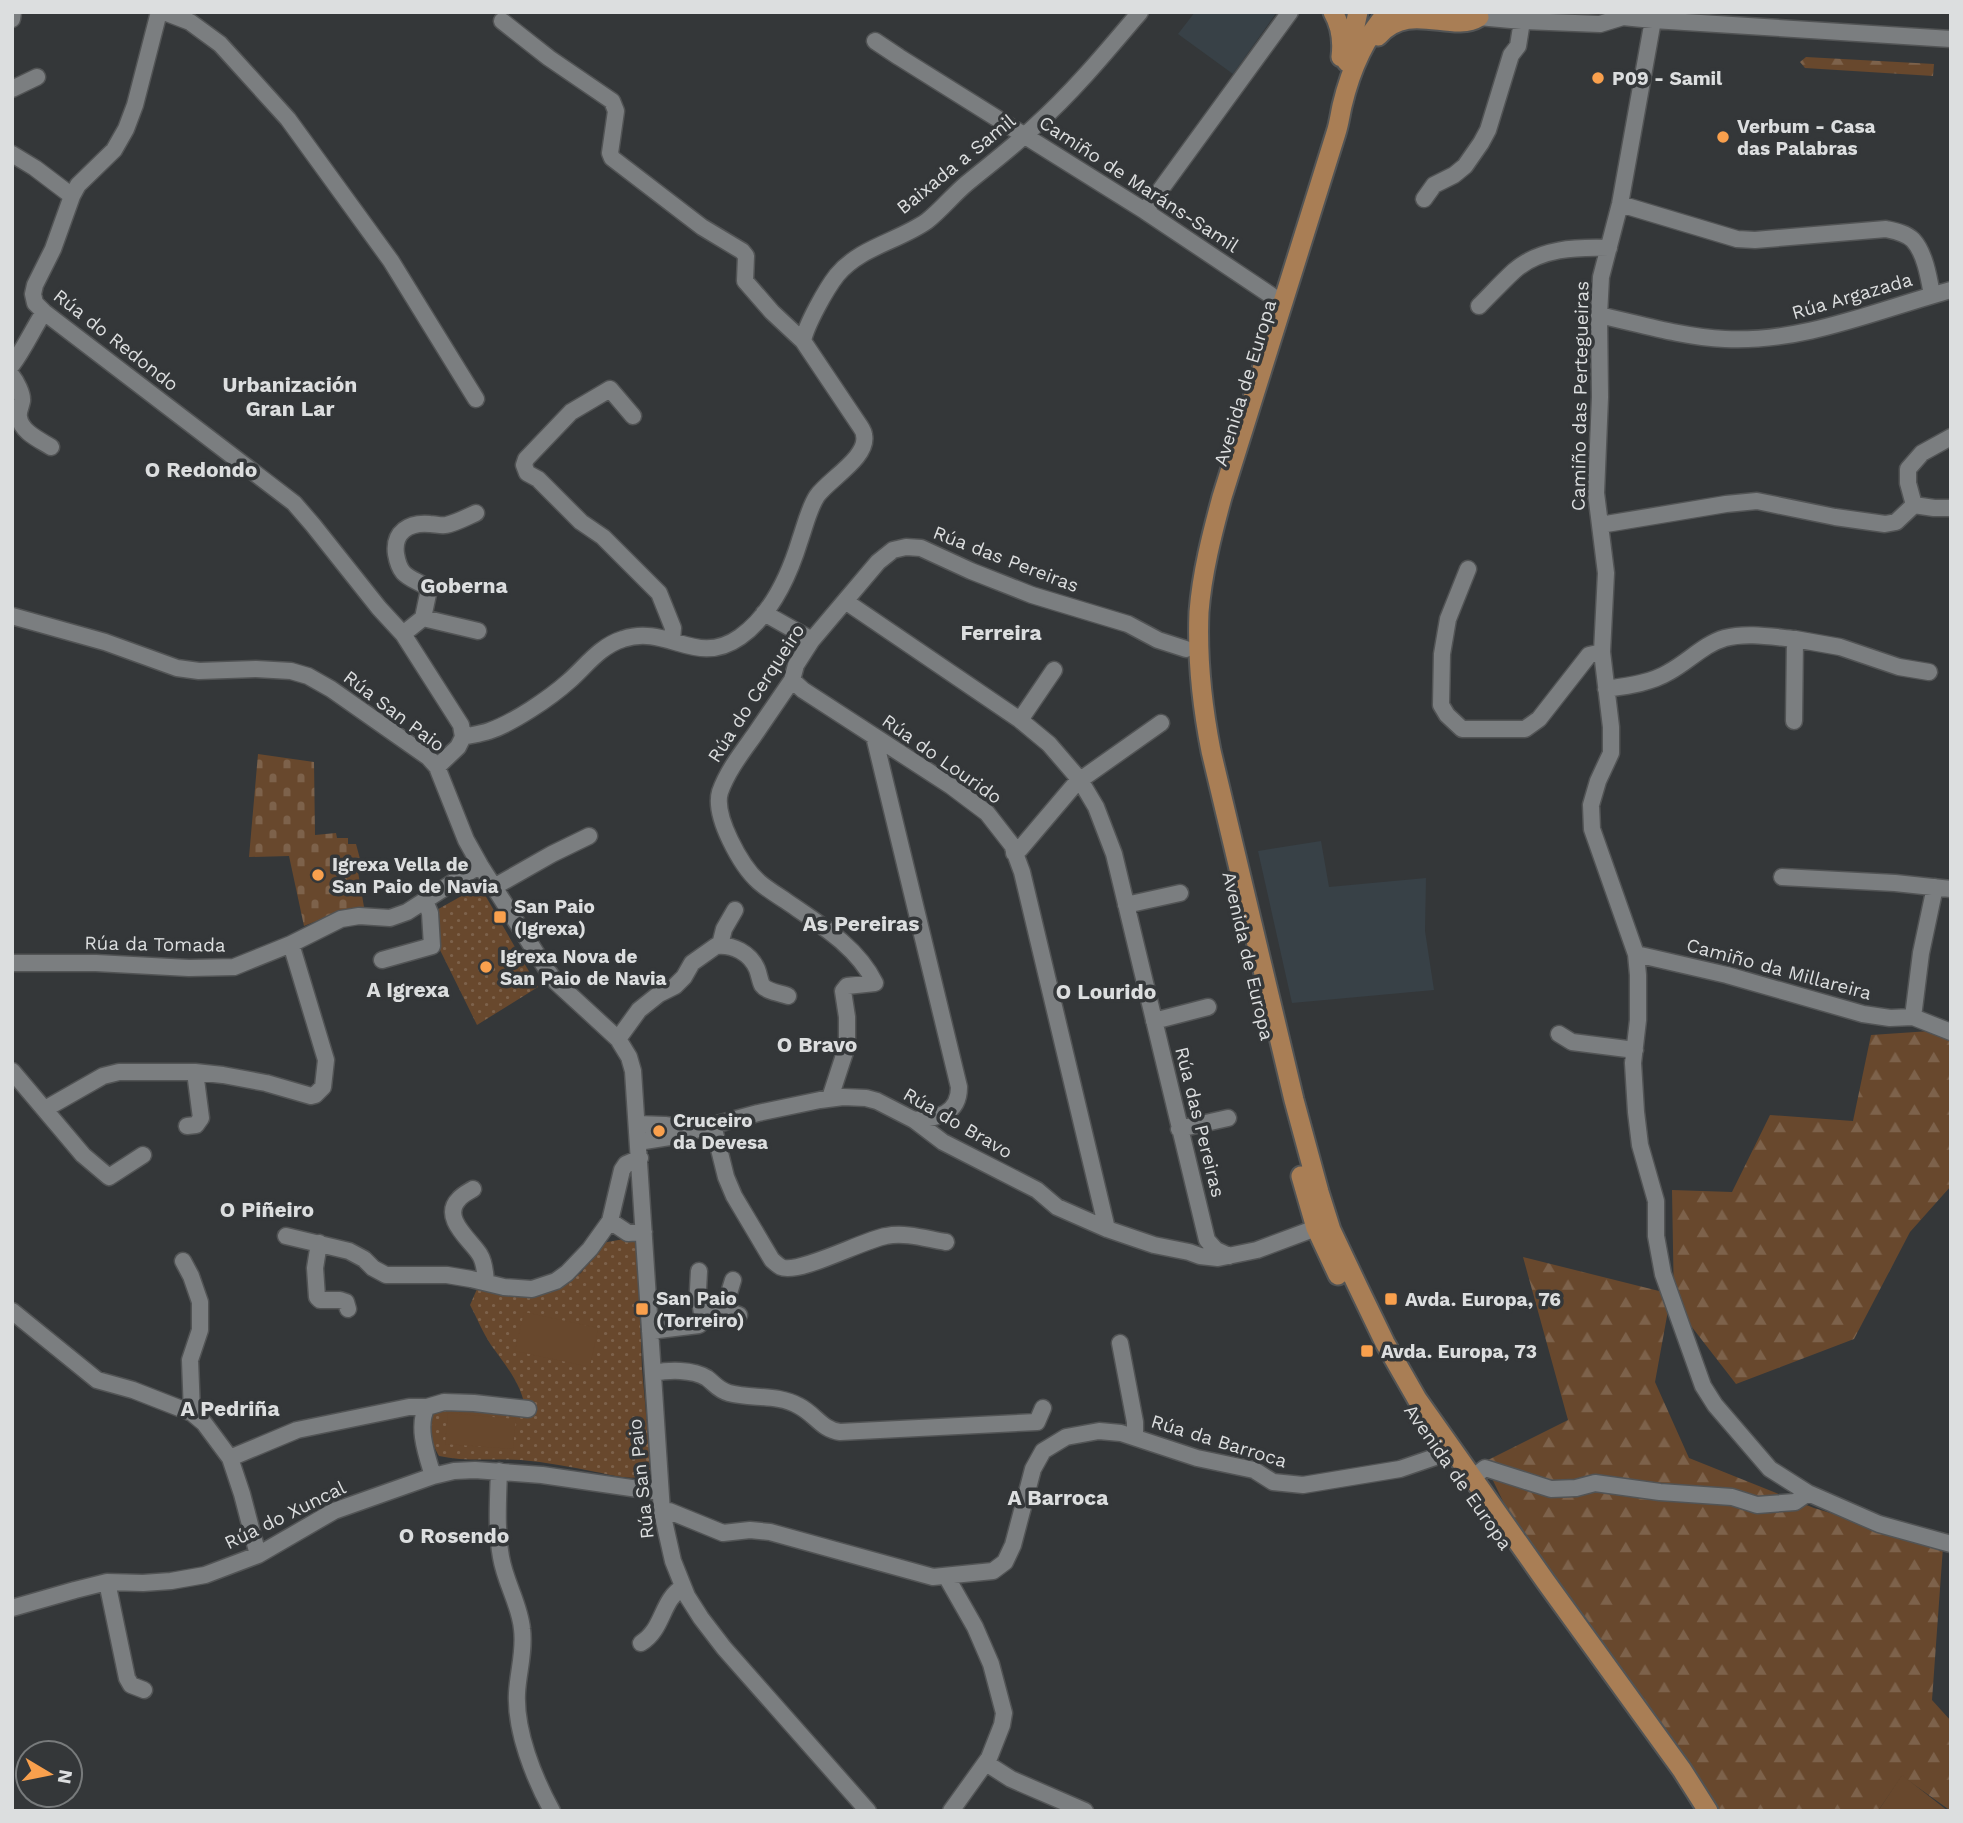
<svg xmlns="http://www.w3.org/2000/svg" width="1963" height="1823" font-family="'Work Sans',sans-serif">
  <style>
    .built { fill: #384147 }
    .forest { fill: url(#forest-firs) }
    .cemetery { fill: url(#cemetery-stones) }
    .park { fill: url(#park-dots) }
    .garden { fill: #68482d }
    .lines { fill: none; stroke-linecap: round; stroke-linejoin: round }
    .minor-casing { stroke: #525455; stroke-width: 19 }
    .major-casing { stroke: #525455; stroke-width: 23 }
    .minor { stroke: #7b7e80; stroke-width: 16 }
    .major { stroke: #a97e55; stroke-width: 19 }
    .poi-dot { fill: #f9a04d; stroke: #343739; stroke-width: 2.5 }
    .labels { text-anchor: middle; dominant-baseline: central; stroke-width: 7; stroke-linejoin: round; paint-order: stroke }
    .poi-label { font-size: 19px; font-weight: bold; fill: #dcdedf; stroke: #343739; text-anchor: start }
    .street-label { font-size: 19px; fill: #dcdedf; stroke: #343739 }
    .neighbourhood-label { font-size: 21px; font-weight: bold; fill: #dcdedf; stroke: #343739 }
  </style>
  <defs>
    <pattern id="forest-firs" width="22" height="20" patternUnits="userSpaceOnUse" patternTransform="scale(1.75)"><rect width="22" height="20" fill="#68482d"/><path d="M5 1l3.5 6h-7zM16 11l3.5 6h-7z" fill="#7d624b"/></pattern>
    <pattern id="cemetery-stones" width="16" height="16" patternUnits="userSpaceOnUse" patternTransform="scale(1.75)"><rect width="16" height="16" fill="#68482d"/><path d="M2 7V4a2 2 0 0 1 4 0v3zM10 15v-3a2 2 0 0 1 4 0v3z" fill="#7d624b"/></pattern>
    <pattern id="park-dots" width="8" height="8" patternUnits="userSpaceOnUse" patternTransform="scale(1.75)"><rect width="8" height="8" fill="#68482d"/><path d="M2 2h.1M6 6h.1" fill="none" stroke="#7d624b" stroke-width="1.8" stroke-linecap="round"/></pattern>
  </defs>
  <rect width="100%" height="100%" fill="#343739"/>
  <path class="built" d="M1195,12H1277L1233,74L1178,34Z
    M1321,841L1329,887L1426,878L1425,931L1434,990L1292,1003L1258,851Z"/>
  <path class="forest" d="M1806,57L1934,64L1933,76L1805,68L1800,62Z
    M1945,1030L1951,1033V1186L1910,1232L1854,1339L1736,1384L1674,1304L1672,1190L1732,1192L1770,1115L1853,1121L1871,1035Z
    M1523,1257L1671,1294L1655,1382L1689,1458L1814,1508L1943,1547L1932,1700L1951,1721V1811L1902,1776L1878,1811H1720L1514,1524L1484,1462L1568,1420Z"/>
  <path class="cemetery" d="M258,754L314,762L315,835L336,833L337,838H348V844H356L360,859L356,860L364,907L347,909L304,926L289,856L249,857Z"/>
  <path class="park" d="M481,888L538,987L477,1025L439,948L433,912L474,889Z
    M635,1237L637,1240L642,1369L651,1469L649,1474C632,1482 613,1475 596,1472C571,1467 546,1462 521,1460C493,1458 466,1462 439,1456C431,1442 425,1424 435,1410L444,1407L526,1413C523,1386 507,1367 491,1345C483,1333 477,1318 470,1305L477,1289L521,1297L545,1294L581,1273L602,1243Z"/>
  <path class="garden" d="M524,1312L598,1328L590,1367L515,1351Z
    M448,1413L516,1419L513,1449L445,1444Z
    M1902,1775L1948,1811H1878Z"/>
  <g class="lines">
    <g class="minor-casing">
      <path id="minor" d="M159,12L135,105L126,129L114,150L78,185L72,196L53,249L35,285L33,294L35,303L44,312L294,503L313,525L379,608L403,634L461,725L463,737L458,747L437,767
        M164,12L190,22L220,44L288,119L391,261L476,399
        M1613,12L1623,17L1653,20L1951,39
        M1468,16L1522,21L1600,24L1623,17
        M12,19L13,12
        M502,21L549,58L612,101L616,111L610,153L612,158L702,227L742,251L746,256L745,281L772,312L803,341
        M875,41L899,57L1145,211L1272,296
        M12,89L37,77
        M12,154L35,168L72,196
        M1424,199L1434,185L1454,175L1465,166L1481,143L1488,130L1511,55L1518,46L1522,21
        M1620,204L1737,239L1755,240L1886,229C1895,231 1906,233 1913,240C1925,253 1929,278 1932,295
        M1145,211L1290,12
        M1479,306C1490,295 1502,282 1514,271C1540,248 1576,247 1609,248
        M1599,315C1640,324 1682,337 1725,339C1803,343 1877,310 1951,290
        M12,365C24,349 33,329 44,312
        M12,376C16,381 23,394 22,401C21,407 18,411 19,417C21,432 40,440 51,447
        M633,416L610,389L571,412L526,459L524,465L527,473L538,479L581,522L603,537L659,593L673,628L672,640
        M1914,505L1908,483V469L1922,453L1951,437
        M1914,505L1934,508H1951
        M1600,525L1726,504L1757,501L1835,517L1885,524L1896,522L1914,505
        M1468,569L1448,619L1442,654L1441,705L1447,715L1462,729H1525L1539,719L1589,655L1602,652
        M845,601L1020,720L1049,744L1080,780L1096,807L1114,854L1207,1240L1216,1250L1229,1256
        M764,613L812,640
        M12,616L105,642L177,668L199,671L256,669L291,671L308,676L331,689L428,757L437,767L466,840L480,865L547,970L556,982L618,1039L629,1057L633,1071L662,1512L673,1561L687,1596L701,1618L724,1648L868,1811
        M423,618L478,631
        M403,634L423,618L428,594L427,587C408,576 400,577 396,554C393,532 409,522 430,524C435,524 441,526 446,525C456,523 467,517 476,513
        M1795,639L1840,647L1899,667L1929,672
        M792,680L803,690L951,786L987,813L1012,845L1022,872L1107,1229
        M1606,689C1627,686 1651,683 1669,672C1688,662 1704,644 1725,638C1747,632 1773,637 1795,639L1794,721
        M1020,720L1054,670
        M874,736L959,1087C959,1115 937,1118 914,1120
        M463,737C471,735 480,734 489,731C513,723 550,698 569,681C586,666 600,646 623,639C668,624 696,668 740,637C771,615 789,576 800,540C805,526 809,508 817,496C829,479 869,457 864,435C864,432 862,429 860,426L803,341C806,325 826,289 837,275C860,247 899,241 927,221C941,210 952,196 966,184C989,165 1013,147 1035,126C1073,92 1107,51 1140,12
        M1014,853L1020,849L1076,783L1161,723
        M1782,877L1895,883L1951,889
        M494,887L552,854L589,836
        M1126,905L1180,893
        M720,945L724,929L735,910
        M1636,954L1727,975L1863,1014L1890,1018L1913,1017L1951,1032
        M382,960L432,946L430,913L425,901
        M12,963H96L189,968L234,967L291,944L341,919L359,916L390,918L407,912L480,865
        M1913,1017L1921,953L1935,887
        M1154,1021L1208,1007
        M1559,1034L1572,1042L1635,1050
        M618,1039L639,1010L659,994L675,986L684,977L692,963L716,946C733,944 750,953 757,969C759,974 760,981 762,985C767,992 781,993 788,996
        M12,1071L83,1155L109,1177L143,1155
        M830,1098L847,1046V1017L843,991L847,986L875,983C857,946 818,923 786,901C777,895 767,889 759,882C741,866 713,816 720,792C727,772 740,755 753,737C766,718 779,699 792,680L796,665L812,640L878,562L893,550L906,547L921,548L971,571L1032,595L1128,624L1158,640L1186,649
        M45,1109L103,1076L119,1072H195L223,1075L266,1083L311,1096L315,1095L323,1087L326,1060L291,944
        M637,1124L665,1125L692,1129
        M713,1125L726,1177L734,1196L772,1260C775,1262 777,1265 781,1267C798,1275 863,1240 886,1236C906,1232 927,1239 946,1242
        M187,1126L196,1125L201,1118L195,1072
        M1179,1129L1228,1118
        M638,1142L682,1135L695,1130L758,1113L820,1100L843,1097L866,1098L877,1101L914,1120L943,1142L1037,1190L1057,1207L1107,1229L1154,1245L1189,1252L1200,1256L1218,1258L1257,1250L1316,1228
        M473,1189C468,1192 462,1195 459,1199C440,1218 472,1241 480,1255C485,1263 485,1273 486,1282
        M610,1221L628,1233L644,1232
        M286,1236L349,1251L364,1259L373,1268L386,1275H447L471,1279L504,1287L532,1289L556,1281L567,1273L590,1249L610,1221L622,1170L626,1164L640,1158
        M319,1243L315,1268L317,1297L320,1300H340L346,1302L348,1309
        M183,1261L191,1276L200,1302V1330L190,1360L192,1413
        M699,1271L698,1290L703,1319
        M724,1310L733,1280
        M12,1311L97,1380L133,1390L192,1413L204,1423L230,1458L242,1494L258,1555
        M650,1331L699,1325L707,1316L724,1310L739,1315
        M1120,1343L1135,1422V1437
        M653,1373C669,1370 692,1369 707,1378C715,1384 718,1390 729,1393C752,1399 778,1394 799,1406C815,1414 822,1430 840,1432L1037,1422L1043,1408
        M427,1407C416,1426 427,1456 433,1476
        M230,1458L297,1430L409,1407H427L444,1402L474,1403L528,1409
        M499,1471C498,1500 496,1529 501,1557C505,1582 520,1605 522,1629C525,1651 518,1672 517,1693C515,1731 534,1778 552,1811
        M1472,1478L1485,1468L1551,1489L1576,1488L1595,1483L1660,1492L1732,1497L1757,1505L1795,1502L1808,1493L1770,1469L1715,1405L1703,1386L1663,1274L1656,1236V1201L1640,1145L1636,1112L1633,1063L1638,1020V975L1636,954L1592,829L1591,805L1598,781L1611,753V727L1602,652L1606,573L1596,493L1600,397L1599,315L1601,277L1620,204L1653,20
        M1808,1493L1879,1524L1951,1544
        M662,1512L669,1511L723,1533L750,1530L770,1532L933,1577L993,1571L1005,1562L1013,1545L1033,1469L1043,1451L1066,1437L1099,1431L1121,1433L1197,1458L1254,1470L1273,1482L1303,1485L1400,1469L1441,1455
        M946,1576L975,1627L991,1664L1004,1713L1002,1725L989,1758L951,1811
        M107,1582L127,1678L131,1685L144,1690
        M12,1608L75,1590L107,1582L143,1583L171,1581L205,1575L258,1555L334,1511L433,1476L454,1471L475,1470L542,1475L652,1491L660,1490
        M641,1643C664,1629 661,1600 683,1587
        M986,1763L1011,1779L1085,1811"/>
    </g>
    <g class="major-casing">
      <path id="major" d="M1333,12C1341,26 1343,41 1341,57
        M1388,12C1364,38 1350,72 1342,106C1340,115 1339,124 1336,133L1222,497C1212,534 1202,573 1199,612C1197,659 1202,705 1211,751L1294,1100L1319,1192L1331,1230L1358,1287L1385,1343L1417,1399L1546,1582L1682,1770L1708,1811
        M1378,36C1409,0 1452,34 1479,17
        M1347,62L1358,12
        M1301,1176L1316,1228L1338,1275"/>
    </g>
    <use href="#minor" class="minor"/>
    <use href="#major" class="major"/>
  </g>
  <g class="poi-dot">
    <circle cx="1598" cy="78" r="7"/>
    <circle cx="1723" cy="137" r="7"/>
    <circle cx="318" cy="875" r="7"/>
    <rect x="493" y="910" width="14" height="14" rx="3.5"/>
    <circle cx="486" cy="967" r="7"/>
    <circle cx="659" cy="1131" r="7"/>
    <rect x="1384" y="1292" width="14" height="14" rx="3.5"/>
    <rect x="635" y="1302" width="14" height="14" rx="3.5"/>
    <rect x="1360" y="1344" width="14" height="14" rx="3.5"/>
  </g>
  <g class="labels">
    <g class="poi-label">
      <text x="1612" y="78">P09 - Samil</text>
      <text x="1737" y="126">Verbum - Casa<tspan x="1737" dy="22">das Palabras</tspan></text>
      <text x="332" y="864">Igrexa Vella de<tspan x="332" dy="22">San Paio de Navia</tspan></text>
      <text x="514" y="906">San Paio<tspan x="514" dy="22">(Igrexa)</tspan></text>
      <text x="500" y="956">Igrexa Nova de<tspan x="500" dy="22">San Paio de Navia</tspan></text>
      <text x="673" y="1120">Cruceiro<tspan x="673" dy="22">da Devesa</tspan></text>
      <text x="656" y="1298">San Paio<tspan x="656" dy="22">(Torreiro)</tspan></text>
      <text x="1405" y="1299">Avda. Europa, 76</text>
      <text x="1381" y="1351">Avda. Europa, 73</text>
    </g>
    <g class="street-label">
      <text transform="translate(956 164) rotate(-39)">Baixada a Samil</text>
      <text transform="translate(1139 184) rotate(33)">Camiño de Maráns-Samil</text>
      <text transform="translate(1852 296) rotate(-16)">Rúa Argazada</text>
      <text transform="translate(116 340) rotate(38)">Rúa do Redondo</text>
      <text transform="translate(1245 383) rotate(-73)">Avenida de Europa</text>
      <text transform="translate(1580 396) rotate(-89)">Camiño das Pertegueiras</text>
      <text transform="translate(1006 559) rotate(21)">Rúa das Pereiras</text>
      <text transform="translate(756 693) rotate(-57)">Rúa do Cerqueiro</text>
      <text transform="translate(394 711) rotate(37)">Rúa San Paio</text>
      <text transform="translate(942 759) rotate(35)">Rúa do Lourido</text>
      <text transform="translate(155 944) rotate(1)">Rúa da Tomada</text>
      <text transform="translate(1248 956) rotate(77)">Avenida de Europa</text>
      <text transform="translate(1779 969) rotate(15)">Camiño da Millareira</text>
      <text transform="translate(1200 1122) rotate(76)">Rúa das Pereiras</text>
      <text transform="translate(958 1123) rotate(30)">Rúa do Bravo</text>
      <text transform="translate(1219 1441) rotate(17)">Rúa da Barroca</text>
      <text transform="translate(1458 1477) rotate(55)">Avenida de Europa</text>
      <text transform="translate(641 1479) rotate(-96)">Rúa San Paio</text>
      <text transform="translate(285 1515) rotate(-26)">Rúa do Xuncal</text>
    </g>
    <g class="neighbourhood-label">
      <text x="290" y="384">Urbanización<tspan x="290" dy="24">Gran Lar</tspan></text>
      <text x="201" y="469">O Redondo</text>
      <text x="464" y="585">Goberna</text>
      <text x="1001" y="632">Ferreira</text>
      <text x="861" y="923">As Pereiras</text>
      <text x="408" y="989">A Igrexa</text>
      <text x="1106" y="991">O Lourido</text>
      <text x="817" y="1044">O Bravo</text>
      <text x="267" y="1209">O Piñeiro</text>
      <text x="230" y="1408">A Pedriña</text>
      <text x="1058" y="1497">A Barroca</text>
      <text x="454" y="1535">O Rosendo</text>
    </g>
  </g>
  <rect width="1963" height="1823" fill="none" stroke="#dcdedf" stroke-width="28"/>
  <g transform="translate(49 1774) rotate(100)"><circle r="33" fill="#343739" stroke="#777a7b" stroke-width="2"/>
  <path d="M0-5L12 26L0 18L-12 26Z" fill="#f9a04d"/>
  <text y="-10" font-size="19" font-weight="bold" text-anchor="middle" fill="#dcdedf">N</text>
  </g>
</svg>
